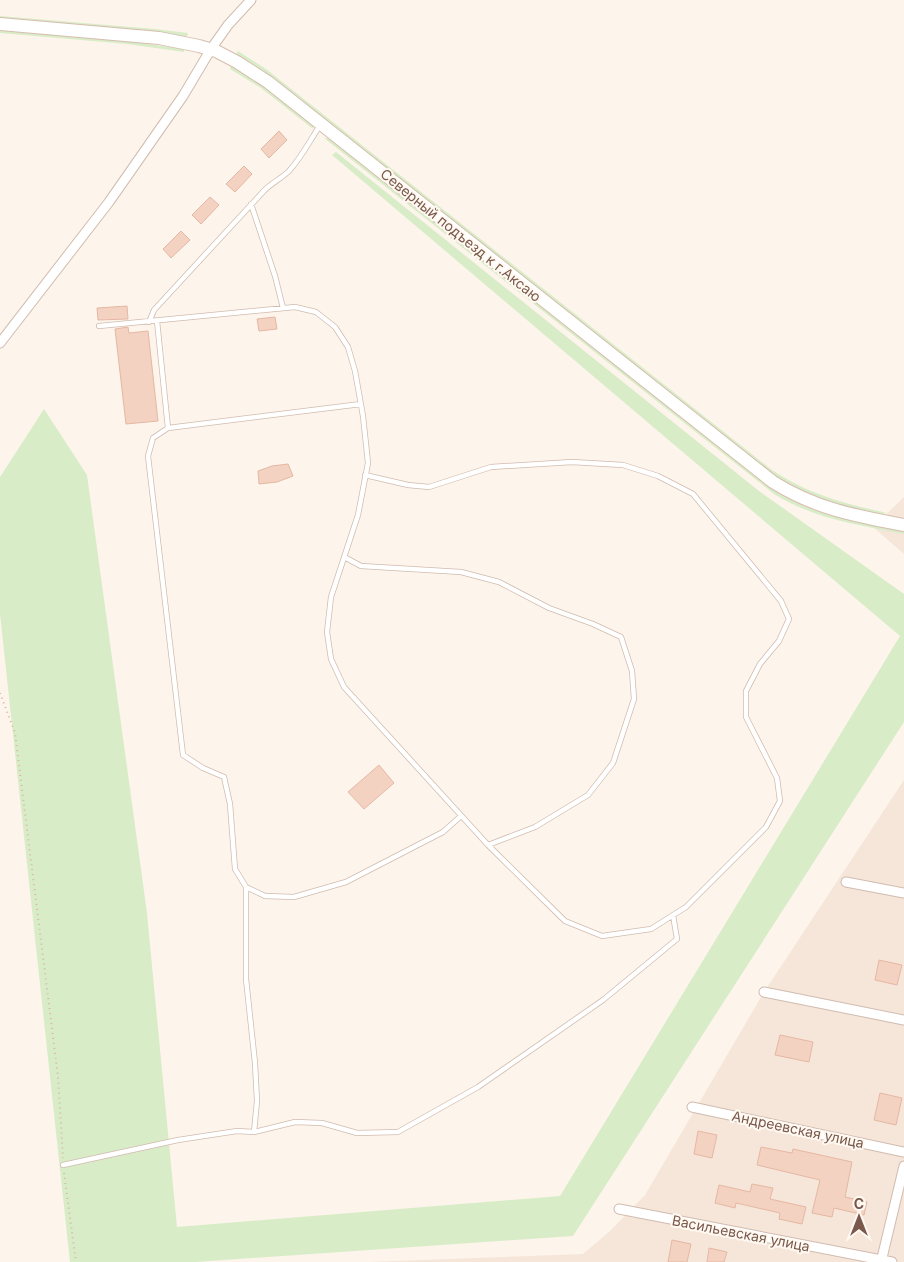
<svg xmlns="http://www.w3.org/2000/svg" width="904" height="1262" font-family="Inter,sans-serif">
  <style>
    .residential { fill: #f5e6d9 }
    .green { fill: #d9ecc8 }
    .building { fill: #f3d2c2; stroke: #e6b7a2 }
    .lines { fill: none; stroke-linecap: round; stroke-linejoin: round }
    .lane-casing { stroke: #d1bbaf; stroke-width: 6 }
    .street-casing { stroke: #d1bbaf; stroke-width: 11 }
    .secondary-casing { stroke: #d6beaf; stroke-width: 14 }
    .path { stroke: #d9b5a4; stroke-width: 2; stroke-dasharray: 1 4; stroke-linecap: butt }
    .lane { stroke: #fff; stroke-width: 4.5 }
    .street { stroke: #fff; stroke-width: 9 }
    .secondary { stroke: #fff; stroke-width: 12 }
    .labels { text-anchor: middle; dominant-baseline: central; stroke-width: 4; stroke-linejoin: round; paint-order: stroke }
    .street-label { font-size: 14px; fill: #7a594c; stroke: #fff9f2 }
  </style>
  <rect width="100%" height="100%" fill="#fdf5eb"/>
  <path class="residential" d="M904,497V554L873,527Z
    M904,780V1262H368L583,1254L610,1231L645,1195L764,992Z"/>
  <path class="green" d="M0,16L155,29L188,33L187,37L0,19Z
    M0,30L127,41L184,49V52L127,44L0,33Z
    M238,51L266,69L772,470C810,495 843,503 887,513C877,516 866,512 856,509C828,502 803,493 778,478L278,83L236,54Z
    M231,65L266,87L313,125V129L261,88L230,69Z
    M324,138L332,139L771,488C813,516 856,521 904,530V534C859,525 814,519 774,494Z
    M336,152L759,491L904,594V722L573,1236L195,1262H70L0,614V477L44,409L87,475L147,913L177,1227L560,1196L900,636L332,155Z"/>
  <path class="building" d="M279,131L287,140L269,158L261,149Z
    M244,166L252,174L235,192L226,184Z
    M210,197L219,205L201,224L192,215Z
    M181,231L190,240L171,258L163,249Z
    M127,306L128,319L98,320L97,308Z
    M275,317L277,329L259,331L257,319Z
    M128,327L129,333L148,331L158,421L126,424L115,329Z
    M288,464L293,476L277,482L259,484L258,471L272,466Z
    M379,765L394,783L364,809L348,792Z
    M879,960L902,965L897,985L875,980Z
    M780,1035L813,1042L809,1062L775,1055Z
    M880,1093L902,1098L896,1125L874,1120Z
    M698,1131L717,1135L712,1158L694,1154Z
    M761,1147L792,1153L793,1149L852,1162L845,1197L867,1202L864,1215L834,1208L832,1217L812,1213L820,1180L757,1165Z
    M752,1184L773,1188L770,1199L806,1207L802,1224L779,1219L780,1213L736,1203L735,1208L715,1203L719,1185L750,1192Z
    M672,1240L691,1244L687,1262H668Z
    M709,1248L727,1252L724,1262H707Z"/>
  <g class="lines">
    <g class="lane-casing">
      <path id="lane" d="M251,204L275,276L283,308
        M157,321L168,428
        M149,322L154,310L261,194C269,184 281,179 289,171C302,157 310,140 321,124
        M99,326L295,307L316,312L335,327L348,347L355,371L363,416L368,463L358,515L331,597L327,632L331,659L344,687L488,845L565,921L602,936L651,929L686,907L766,827L780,801L777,778L746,717V691L760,664L779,641L789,619L781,601L693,494L658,476L623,465L572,462L491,467L429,487L408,485L365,475
        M361,404L168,428L153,438L148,456L183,755L203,768L224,777L230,804L235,869L246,887L265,896L294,897L346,882L443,832L461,816
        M346,558L361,566L461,572L499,582L549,608L593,624L621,637L632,671L634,699L613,763L588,795L535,827L488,845
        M246,887V979L255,1063L257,1101L254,1132
        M63,1165L178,1140L237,1131L254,1132L295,1122L322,1123L357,1133L398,1132L478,1087L603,1000L677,939L673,915"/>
    </g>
    <g class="street-casing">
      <path id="street" d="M0,343L109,202L183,96L211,49L228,25L251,0
        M846,882L904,893
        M764,992L904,1020
        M692,1107L904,1152
        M619,1209L892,1262
        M881,1262L904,1166"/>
    </g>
    <g class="secondary-casing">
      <path id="secondary" d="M0,24L159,38L199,46L216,51L237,62L268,82L292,101L773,482C816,509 856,516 904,525"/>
    </g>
    <path class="path" d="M0,693L15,733L58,1077L63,1158
      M64,1173L76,1262"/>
    <use href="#lane" class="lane"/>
    <use href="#street" class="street"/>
    <use href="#secondary" class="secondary"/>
  </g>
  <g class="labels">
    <g class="street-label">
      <text transform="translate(461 235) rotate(39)">Северный подъезд к г.Аксаю</text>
      <text transform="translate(798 1129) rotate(12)">Андреевская улица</text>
      <text transform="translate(741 1233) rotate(11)">Васильевская улица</text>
    </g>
  </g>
  <g transform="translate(859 1217)" stroke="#fff9f2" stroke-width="4" paint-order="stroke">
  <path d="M0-4L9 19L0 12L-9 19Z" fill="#7a594c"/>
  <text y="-8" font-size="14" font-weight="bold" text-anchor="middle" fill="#7a594c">С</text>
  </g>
</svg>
